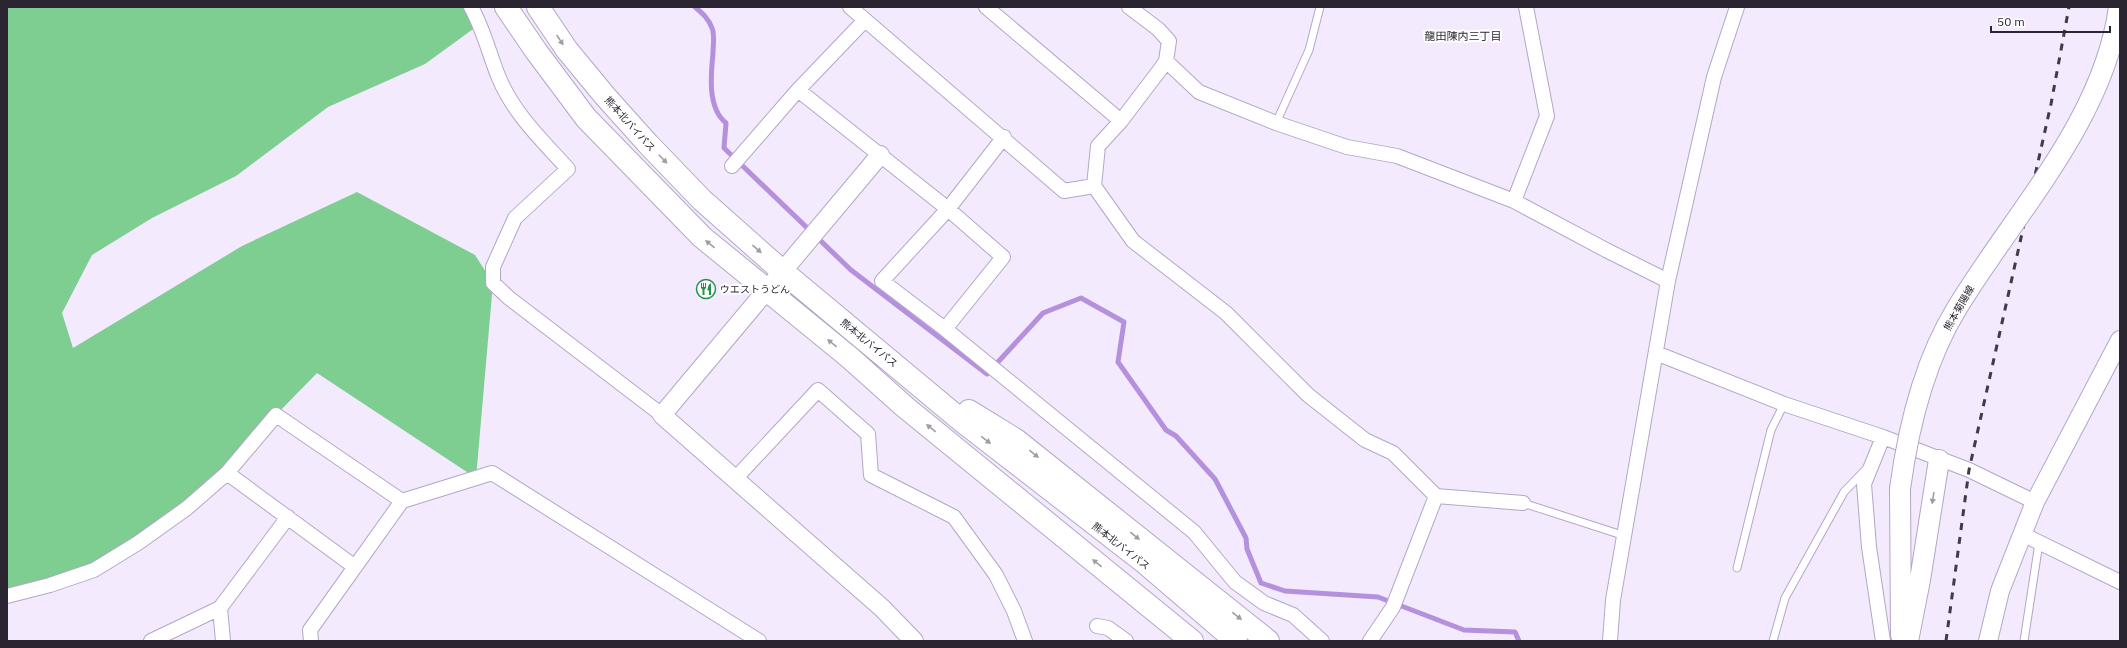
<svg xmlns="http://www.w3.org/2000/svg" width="2127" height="648" font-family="'IBM Plex Sans','Noto Sans JP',sans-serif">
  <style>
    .forest { fill: #7ecd91 }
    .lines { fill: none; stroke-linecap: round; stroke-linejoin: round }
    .stream { stroke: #b590dd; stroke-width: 5 }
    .service-casing { stroke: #b4a6c6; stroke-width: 9 }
    .minor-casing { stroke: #b4a6c6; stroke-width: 16 }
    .tertiary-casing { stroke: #b4a6c6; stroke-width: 20 }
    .secondary-casing { stroke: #b4a6c6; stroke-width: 22 }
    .trunk-casing { stroke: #b4a6c6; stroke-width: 24 }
    .service { stroke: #fff; stroke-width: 7 }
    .minor { stroke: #fff; stroke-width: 14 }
    .tertiary { stroke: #fff; stroke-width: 18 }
    .secondary { stroke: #fff; stroke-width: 20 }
    .trunk { stroke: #fff; stroke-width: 22 }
    .rail { stroke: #413a47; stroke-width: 3; stroke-dasharray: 7 7; stroke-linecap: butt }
    .secondary-bridge-casing { stroke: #b4a6c6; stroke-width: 22; stroke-linecap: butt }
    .secondary-bridge { stroke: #fff; stroke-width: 20 }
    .oneway { fill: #a09da2 }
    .labels { text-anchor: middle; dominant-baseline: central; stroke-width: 4; stroke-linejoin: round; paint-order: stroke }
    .street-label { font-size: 10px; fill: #2b2531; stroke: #fff }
    .poi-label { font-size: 10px; fill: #2b2531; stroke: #fff; text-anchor: start }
    .neighbourhood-label { font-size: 11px; fill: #2b2531; stroke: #fff }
  </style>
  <rect width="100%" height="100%" fill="#f3eafe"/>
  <path class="forest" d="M7,7H471L480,24L425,64L328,107L236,176L152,218L92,255L62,313L73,348L242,246L357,192L475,255L493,283L476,478L317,373L276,415L227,473L94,570L7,596Z"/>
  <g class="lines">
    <path class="stream" d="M695,7C702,13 709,19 712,28C715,35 713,45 713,53C711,74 707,108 726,123L724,148L851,270L987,374L1043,313L1081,298L1124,322L1118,362L1166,430L1176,436L1215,479L1246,538L1247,549L1261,583L1285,591L1378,597L1464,630L1515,632L1519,641"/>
    <g class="service-casing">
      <path id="service" d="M1276,123L1309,50L1320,7
        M1523,503L1625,536
        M1737,568L1771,430L1784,404
        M1773,641L1785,598L1844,492L1866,469
        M2024,641L2039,543"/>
    </g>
    <g class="minor-casing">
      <path id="minor" d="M471,7C484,30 489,54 499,78C514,114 542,140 568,169L515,218L493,267V283L509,298L662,415
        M850,7L1064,191L1094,186
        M986,7L1121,121
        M1129,7L1158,29L1169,41L1166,61L1162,67L1121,121L1098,146L1094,186L1133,241L1226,313L1308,395L1365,440L1393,453L1436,496L1523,503
        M1166,61L1199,92L1276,123L1347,147L1397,156L1514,201L1606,250L1668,281
        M798,90L948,209L1003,257L945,329L882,281L948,209L1004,137
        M732,166L798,90L865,20
        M1514,201L1547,116L1526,7
        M945,329L1194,532L1235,582L1264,603L1293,615L1322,641
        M1656,353L1784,404L1883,437L1969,470L2035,502
        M227,473L355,567
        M734,480L818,390L868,434L871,475L954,517L996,575L1014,611L1025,641
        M2022,534L2120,582
        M7,596L50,585L94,570L138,543L187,508L227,473L276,415L402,501
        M220,608L223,641
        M1097,626L1108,628L1126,641
        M151,641L220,608L288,517
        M311,641L310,630L402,501L492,473L759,641
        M1370,641L1393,607L1436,496
        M1610,641L1613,600L1668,281L1714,77L1737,7
        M1883,641L1869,547L1864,484L1883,437"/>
    </g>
    <g class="tertiary-casing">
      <path id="tertiary" d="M880,155L662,415L882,608L914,641
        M1988,641L2000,591L2035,502L2120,340"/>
    </g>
    <g class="secondary-casing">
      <path id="secondary" d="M1900,489L1901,635
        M1908,641L1920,580L1939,460"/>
    </g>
    <g class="trunk-casing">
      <path id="trunk" d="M506,7L536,51L586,118L702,237L849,357L905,407L1192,641
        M538,7L567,50L605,96L648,144L702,200L782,271L962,421L1144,562L1236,641
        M969,411L1016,440L1268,641"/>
    </g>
    <use href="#service" class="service"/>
    <use href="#minor" class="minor"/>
    <use href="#tertiary" class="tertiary"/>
    <use href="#secondary" class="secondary"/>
    <use href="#trunk" class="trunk"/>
    <path class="rail" d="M1946,641L1969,470L2051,104L2069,7"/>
    <g class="secondary-bridge-casing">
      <path id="secondary-bridge" d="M1900,489C1908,429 1925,360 1957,308C2014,214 2104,120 2119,7"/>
    </g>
    <use href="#secondary-bridge" class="secondary-bridge"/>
  </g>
  <defs><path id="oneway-solid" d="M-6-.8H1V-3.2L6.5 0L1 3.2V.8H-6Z"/></defs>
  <g class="oneway">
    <use href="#oneway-solid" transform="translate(560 40) rotate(57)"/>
    <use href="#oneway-solid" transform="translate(663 159) rotate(46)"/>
    <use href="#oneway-solid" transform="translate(710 244) rotate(-141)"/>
    <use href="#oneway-solid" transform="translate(757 249) rotate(41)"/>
    <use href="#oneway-solid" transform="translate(832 343) rotate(-141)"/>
    <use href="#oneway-solid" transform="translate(931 428) rotate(-141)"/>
    <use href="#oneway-solid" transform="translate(986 440) rotate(38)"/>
    <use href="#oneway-solid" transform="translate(1034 454) rotate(39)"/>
    <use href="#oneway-solid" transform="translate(1933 498) rotate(99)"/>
    <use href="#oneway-solid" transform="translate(1135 536) rotate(39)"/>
    <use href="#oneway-solid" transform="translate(1097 563) rotate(-141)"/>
    <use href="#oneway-solid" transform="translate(1237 616) rotate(38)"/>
  </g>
  <defs>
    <g id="restaurant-ring" transform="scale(1)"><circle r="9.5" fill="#fff" stroke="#22924b" stroke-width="1.5"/><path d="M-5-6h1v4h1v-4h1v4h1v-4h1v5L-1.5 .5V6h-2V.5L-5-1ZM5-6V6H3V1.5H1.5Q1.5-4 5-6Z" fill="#22924b"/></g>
  </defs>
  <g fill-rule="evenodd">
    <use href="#restaurant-ring" x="706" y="289"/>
  </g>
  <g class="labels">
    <g class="street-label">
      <text transform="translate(630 124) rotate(48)">熊本北バイパス</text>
      <text transform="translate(1959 308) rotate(-60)">熊本菊陽線</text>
      <text transform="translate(869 343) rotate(39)">熊本北バイパス</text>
      <text transform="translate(1121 546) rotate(38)">熊本北バイパス</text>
    </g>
    <g class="poi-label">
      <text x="720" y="289">ウエストうどん</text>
    </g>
    <g class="neighbourhood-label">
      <text x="1463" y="36">龍田陳内三丁目</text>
    </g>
  </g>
  <rect width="2127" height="648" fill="none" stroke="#2b2531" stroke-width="16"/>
  <path d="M1991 26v6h119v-6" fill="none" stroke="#2b2531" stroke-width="2"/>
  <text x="1997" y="26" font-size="12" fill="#2b2531" stroke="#ffffff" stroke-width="3" paint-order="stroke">50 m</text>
</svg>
